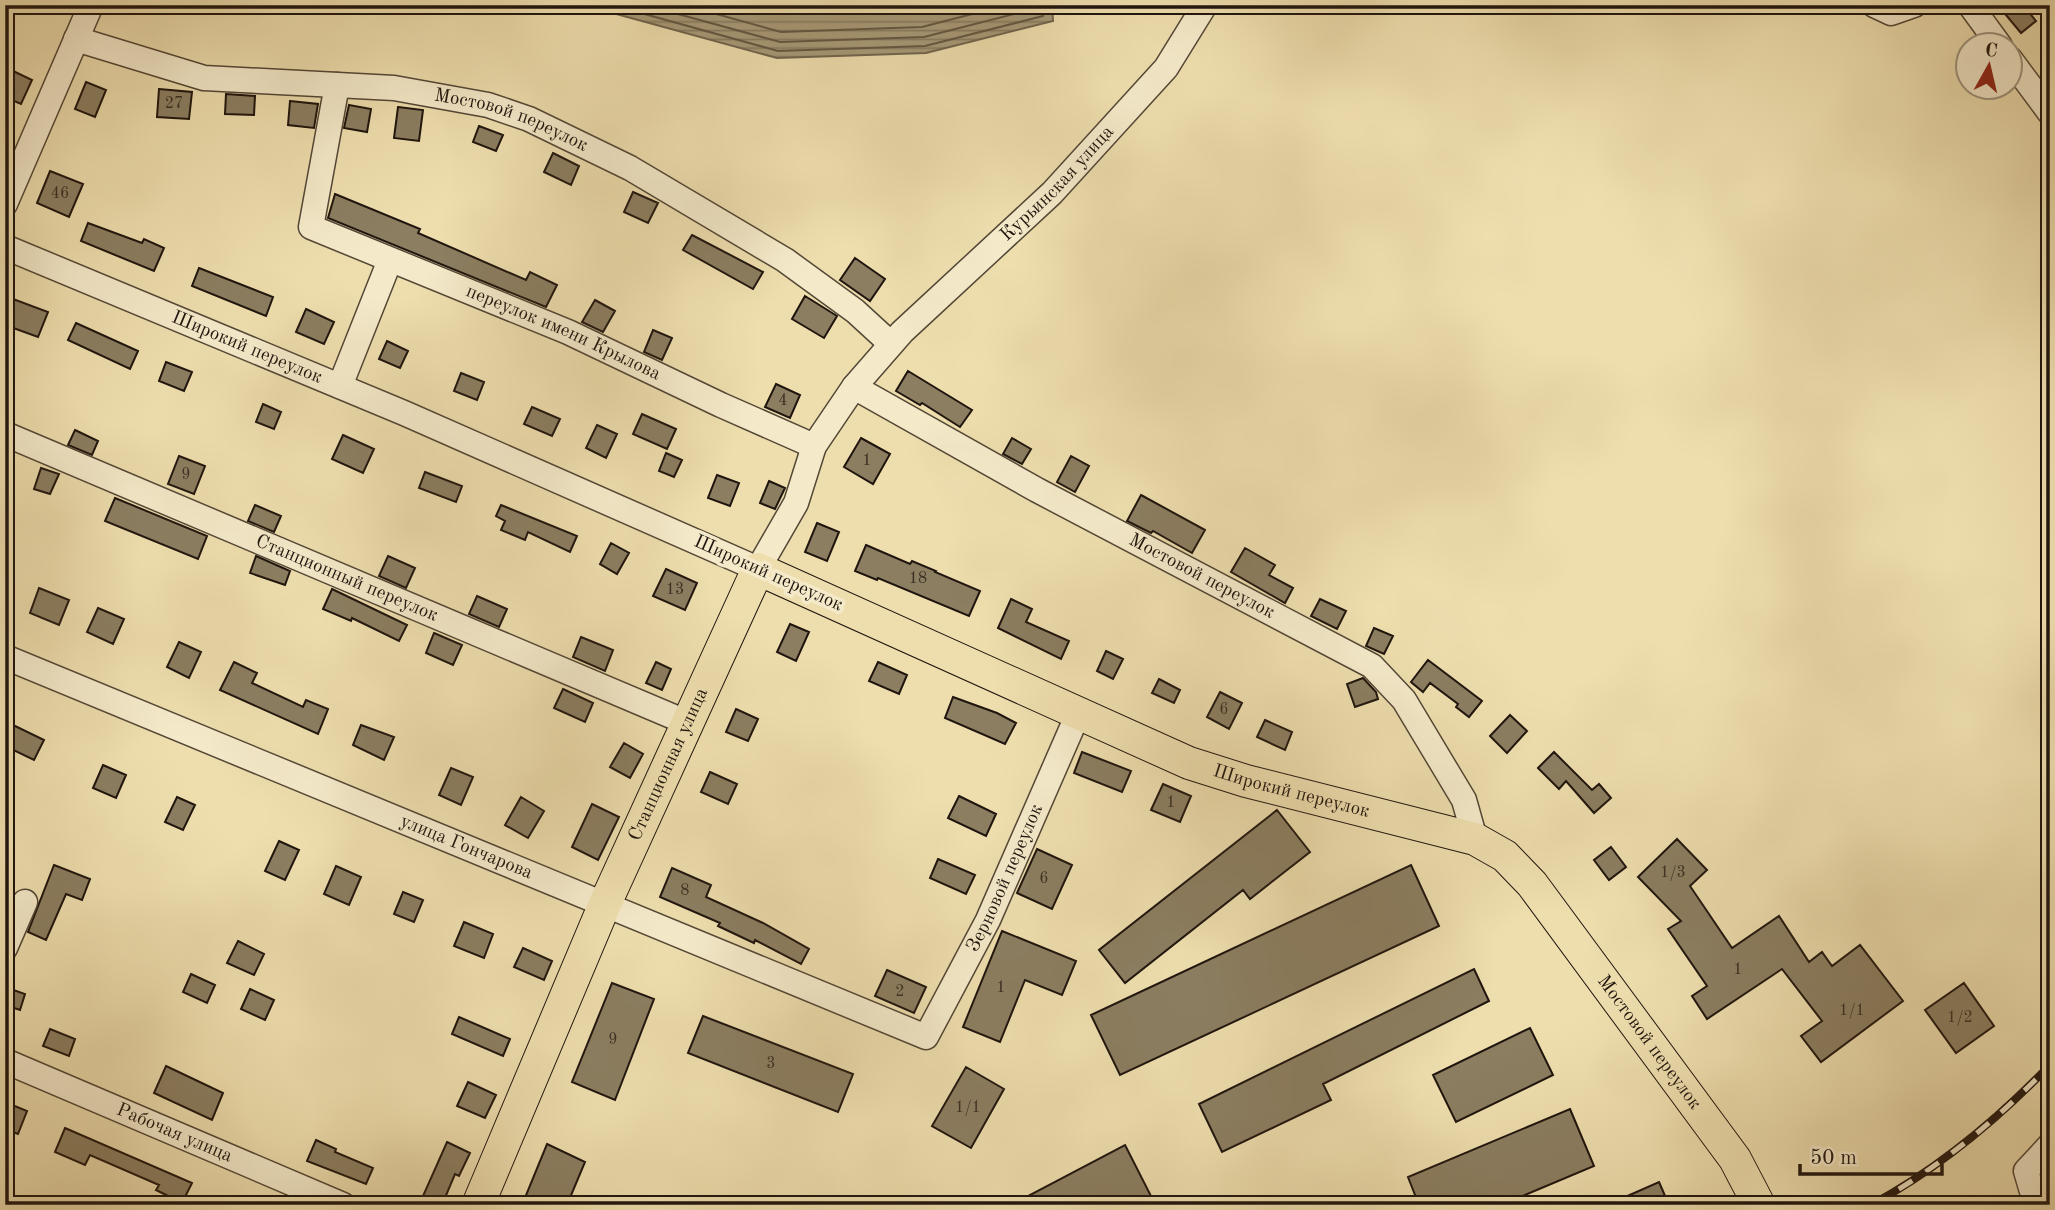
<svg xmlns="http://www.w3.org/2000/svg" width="2055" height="1210" font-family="'Old Standard TT',serif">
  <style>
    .water { fill: url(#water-rules); stroke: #71654e; stroke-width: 2 }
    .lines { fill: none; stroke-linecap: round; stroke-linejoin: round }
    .shore { stroke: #645843; stroke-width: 2 }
    .building { fill: #8b7e61; stroke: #1f150e; stroke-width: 2 }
    .minor-casing { stroke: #534736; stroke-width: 27 }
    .major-casing { stroke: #1f150e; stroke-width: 34 }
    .minor { stroke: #f4eaca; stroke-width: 24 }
    .major { stroke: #eedeae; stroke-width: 32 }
    .rail-casing { stroke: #1f150e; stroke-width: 8 }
    .rail { stroke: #f4eaca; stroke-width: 5; stroke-dasharray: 16; stroke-linecap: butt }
    .labels { text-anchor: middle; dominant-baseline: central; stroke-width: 7; stroke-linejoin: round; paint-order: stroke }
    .number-label { font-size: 16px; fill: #3a2f23 }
    .street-label { font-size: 19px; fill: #1f150e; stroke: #f4eaca }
  </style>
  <defs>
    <pattern id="water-rules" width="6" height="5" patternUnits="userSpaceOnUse" patternTransform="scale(1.75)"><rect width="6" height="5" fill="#a89a78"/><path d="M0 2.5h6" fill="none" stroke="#887c61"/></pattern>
  </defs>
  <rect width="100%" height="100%" fill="#eedeae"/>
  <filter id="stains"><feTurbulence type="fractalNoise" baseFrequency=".00286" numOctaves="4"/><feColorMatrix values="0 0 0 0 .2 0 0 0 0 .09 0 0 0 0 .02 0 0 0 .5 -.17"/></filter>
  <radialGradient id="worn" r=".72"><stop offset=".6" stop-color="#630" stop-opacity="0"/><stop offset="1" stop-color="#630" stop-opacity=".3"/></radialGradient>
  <path class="water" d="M575,5H1052L1053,21L926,53L777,58L609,12Z"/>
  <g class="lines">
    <path class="shore" d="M612,5L778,51L925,46L1043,16L1045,5
      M645,5L780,42L924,37L1034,9L1036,5
      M684,5L781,32L922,27L1007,5"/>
  </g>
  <path class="building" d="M2017,5H2023L2036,21L2021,33L2006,15Z
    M11,70L32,80L21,104L5,97V82Z
    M86,82L106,90L95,117L75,109Z
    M159,89L192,92L189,119L157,117Z
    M226,94L255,96L254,115L225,114Z
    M290,101L318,104L314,128L288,125Z
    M349,105L371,109L367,132L344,128Z
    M398,107L423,110L419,141L394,138Z
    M479,126L503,135L496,151L473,142Z
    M553,153L579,166L571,185L544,172Z
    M50,171L83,184L69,217L37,203Z
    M633,192L658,203L648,223L624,212Z
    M335,194L420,229L418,233L526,280L530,272L557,285L546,307L328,218Z
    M88,223L142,243L144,239L164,248L154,271L81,241Z
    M692,235L763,272L753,289L683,250Z
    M855,258L885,279L870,301L840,280Z
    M199,268L273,297L266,316L192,286Z
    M5,296L48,312L38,337L5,325Z
    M805,296L837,316L824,338L792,319Z
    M595,300L615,311L603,332L582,322Z
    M306,309L334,322L324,344L296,332Z
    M76,323L138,351L130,369L68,340Z
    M653,330L672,338L662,360L644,352Z
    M387,341L408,351L400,368L379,359Z
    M166,362L192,372L184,391L159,381Z
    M908,371L972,410L960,427L922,403L920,405L896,391Z
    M461,373L484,382L477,400L454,391Z
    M776,384L800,395L790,418L765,407Z
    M263,404L281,412L274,429L256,422Z
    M532,407L560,419L552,436L524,424Z
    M642,414L676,429L667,449L633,434Z
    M597,425L617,434L606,458L586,448Z
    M75,430L98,441L92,455L68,445Z
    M343,435L374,449L363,473L332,459Z
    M861,438L890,454L873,484L844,467Z
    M1012,438L1031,449L1022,464L1003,454Z
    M666,453L682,460L674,477L659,471Z
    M179,456L205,466L194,494L168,484Z
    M1071,456L1089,466L1075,492L1057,482Z
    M41,468L59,474L50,494L34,489Z
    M425,472L462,486L456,502L419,488Z
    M717,475L739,483L730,506L708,498Z
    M769,481L785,488L775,509L760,503Z
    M1141,495L1205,530L1192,553L1153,531L1151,533L1127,521Z
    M115,498L207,536L198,559L105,521Z
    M255,505L281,516L274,532L248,521Z
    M501,505L577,536L570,552L528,532L525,540L501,530L505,521L496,516Z
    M817,523L839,532L827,561L805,552Z
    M611,543L629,553L617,574L600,564Z
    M866,545L910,564L912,561L936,571L935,572L980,591L969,616L878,578L877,580L855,571Z
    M1245,548L1275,565L1269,575L1293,588L1285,603L1231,572Z
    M256,556L290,571L285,585L250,573Z
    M388,556L415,568L406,588L379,576Z
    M666,569L697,583L685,610L653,596Z
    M39,588L69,600L59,625L30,613Z
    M332,589L407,625L399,641L352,618L351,621L323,609Z
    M477,596L507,609L499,627L469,614Z
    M1011,599L1032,609L1026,622L1069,641L1061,659L998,628Z
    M1320,599L1346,611L1337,629L1311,616Z
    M98,608L124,619L113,644L87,632Z
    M790,624L809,632L796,661L777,652Z
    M1374,628L1393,636L1384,654L1366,646Z
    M434,633L462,645L453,665L426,653Z
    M581,637L613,650L605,671L573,657Z
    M179,642L201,652L189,678L167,667Z
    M1106,651L1123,659L1113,679L1097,671Z
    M1428,660L1482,701L1469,717L1456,707L1458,704L1430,683L1423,692L1411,682Z
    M234,662L257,673L252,683L303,707L306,700L328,709L318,734L220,690Z
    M656,662L671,669L662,690L646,683Z
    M878,662L907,675L899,694L869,681Z
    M1363,678L1376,692L1378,699L1355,707L1347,684Z
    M1159,679L1180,690L1174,703L1152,693Z
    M563,689L593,703L585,722L554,708Z
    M1220,692L1242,703L1229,729L1207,717Z
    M953,697L997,713L1016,723L1005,744L945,718Z
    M736,709L758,719L748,741L726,732Z
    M1510,715L1527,731L1507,753L1490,736Z
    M1265,720L1292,732L1285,750L1257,737Z
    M13,725L44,740L34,760L5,746Z
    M361,725L394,737L384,760L353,745Z
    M624,743L643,754L630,778L610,767Z
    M1082,752L1131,771L1122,792L1074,773Z
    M1554,752L1592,790L1599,784L1611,798L1594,813L1566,781L1559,789L1538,768Z
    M103,765L126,775L116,798L93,788Z
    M451,768L473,777L461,805L439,795Z
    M710,772L737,784L728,804L701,792Z
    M1163,784L1191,796L1180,822L1151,810Z
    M959,796L996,814L986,836L948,818Z
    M177,797L195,805L183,830L165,822Z
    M521,797L544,811L528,838L505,825Z
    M592,804L619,817L598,860L572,847Z
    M1277,810L1310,852L1250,899L1243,890L1125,983L1099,950Z
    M1677,839L1707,870L1690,886L1732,948L1779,916L1809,962L1822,952L1832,966L1860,945L1903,1001L1821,1062L1801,1036L1822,1021L1782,969L1707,1019L1692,996L1707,986L1668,929L1681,921L1638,877Z
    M279,841L299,850L285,880L265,871Z
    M1611,847L1626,867L1609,880L1594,860Z
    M1037,849L1072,865L1052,909L1017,893Z
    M938,859L975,875L966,894L930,878Z
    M54,865L90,879L82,900L66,894L46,940L28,932Z
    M1411,865L1439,926L1120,1075L1091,1015Z
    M336,866L361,877L349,905L324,894Z
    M672,868L711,885L706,897L763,923L809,949L801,964L755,940L754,943L718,926L720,923L660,897Z
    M403,892L423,900L414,922L394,914Z
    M464,922L493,934L484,958L454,946Z
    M1002,931L1076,961L1062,995L1025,980L1000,1042L963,1027Z
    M238,941L264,954L254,975L227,963Z
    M523,948L552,961L544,980L514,967Z
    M1474,969L1489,1001L1323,1084L1331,1100L1222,1152L1199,1104Z
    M887,970L926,987L914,1013L875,996Z
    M191,974L215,985L207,1003L183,992Z
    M612,983L654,999L615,1100L572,1082Z
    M1964,983L1994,1026L1956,1053L1925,1010Z
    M5,987L25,994L20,1010L5,1005Z
    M250,989L274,1000L265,1020L241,1009Z
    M703,1016L853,1074L838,1112L688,1053Z
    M459,1017L510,1039L503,1056L452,1034Z
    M1530,1028L1553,1075L1456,1122L1433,1075Z
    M50,1029L75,1039L69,1056L43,1046Z
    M166,1066L223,1093L212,1120L154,1093Z
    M966,1067L1004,1089L971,1148L932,1126Z
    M468,1082L496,1095L485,1118L457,1106Z
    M5,1102L27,1111L18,1134L5,1129Z
    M1570,1109L1594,1166L1501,1205H1419L1408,1177Z
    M65,1128L192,1183L182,1203L156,1190L159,1185L90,1155L85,1165L55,1152Z
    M316,1140L336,1149L335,1152L373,1168L366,1184L307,1161Z
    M447,1142L470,1153L459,1176L455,1174L442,1205H419Z
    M547,1144L585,1162L567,1205H522Z
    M1125,1145L1153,1200L1144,1205H1011Z
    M1659,1182L1669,1205H1607Z"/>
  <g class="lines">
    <g class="minor-casing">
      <g id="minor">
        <path d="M1874,5L1891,13L1914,5"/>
        <path d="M1970,5L2000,46"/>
        <path id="s1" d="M76,39L204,78L394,88L488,105L529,119L630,168L785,260L855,311L891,344"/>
        <path d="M2010,59L2050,113"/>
        <path id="s2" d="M337,85L311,227L568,332L721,405L814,446"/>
        <path d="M5,204L91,5"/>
        <path id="s3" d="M5,247L404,413L758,569L796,503L814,446L854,387L902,332L1052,193L1166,68L1205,5"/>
        <path d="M340,386L390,260"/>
        <path id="s4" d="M854,387L1037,490L1372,666L1404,700L1464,800L1475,839"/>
        <path id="s5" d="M5,434L688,723"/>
        <path id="s6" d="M5,657L926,1037L988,920L1078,714"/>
        <path d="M5,948L25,902"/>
        <path id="s7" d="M5,1061L343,1205"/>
        <path d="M2036,1205L2026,1171L2050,1145"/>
      </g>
    </g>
    <g class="major-casing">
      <g id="major">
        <path id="s8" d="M478,1205L604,906L758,569L1189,763L1246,781L1475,839L1505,856L1532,884L1735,1159L1759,1205"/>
      </g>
    </g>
    <use href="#minor" class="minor"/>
    <use href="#major" class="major"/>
    <g class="rail-casing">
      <path id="rail" d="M1871,1205C1938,1169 1997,1120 2050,1065"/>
    </g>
    <use href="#rail" class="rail"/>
  </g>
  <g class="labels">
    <g class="number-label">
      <text x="174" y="104">27</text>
      <text x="60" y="194">46</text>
      <text x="783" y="401">4</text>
      <text x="867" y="461">1</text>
      <text x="186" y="475">9</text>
      <text x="918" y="579">18</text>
      <text x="675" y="590">13</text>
      <text x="1224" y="710">6</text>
      <text x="1171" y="803">1</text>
      <text x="1673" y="873">1/3</text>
      <text x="1044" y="879">6</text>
      <text x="685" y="891">8</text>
      <text x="1738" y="970">1</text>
      <text x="1001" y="988">1</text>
      <text x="900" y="992">2</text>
      <text x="1852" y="1011">1/1</text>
      <text x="1960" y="1018">1/2</text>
      <text x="613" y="1040">9</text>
      <text x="771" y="1064">3</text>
      <text x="968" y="1108">1/1</text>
    </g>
    <g class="street-label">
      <text stroke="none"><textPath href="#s1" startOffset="446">Мостовой переулок</textPath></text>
      <text stroke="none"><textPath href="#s3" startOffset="1314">Курьинская улица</textPath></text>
      <text stroke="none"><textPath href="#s2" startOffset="418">переулок имени Крылова</textPath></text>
      <text stroke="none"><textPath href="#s3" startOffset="262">Широкий переулок</textPath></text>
      <text transform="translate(768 574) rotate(24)">Широкий переулок</text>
      <text stroke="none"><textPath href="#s4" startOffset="396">Мостовой переулок</textPath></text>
      <text stroke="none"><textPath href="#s5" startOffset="371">Станционный переулок</textPath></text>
      <text stroke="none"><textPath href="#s8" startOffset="480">Станционная улица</textPath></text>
      <text stroke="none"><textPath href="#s8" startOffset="1274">Широкий переулок</textPath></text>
      <text stroke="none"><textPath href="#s6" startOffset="499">улица Гончарова</textPath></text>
      <text stroke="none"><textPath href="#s6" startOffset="1174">Зерновой переулок</textPath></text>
      <text stroke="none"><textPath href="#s8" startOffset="1734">Мостовой переулок</textPath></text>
      <text stroke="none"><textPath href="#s7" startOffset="184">Рабочая улица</textPath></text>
    </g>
  </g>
  <rect width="2055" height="1210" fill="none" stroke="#eedeae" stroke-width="28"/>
  <rect x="7" y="7" width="2041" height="1196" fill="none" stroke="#1f150e" stroke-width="3.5"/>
  <rect x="14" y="14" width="2027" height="1182" fill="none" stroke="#1f150e" stroke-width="2"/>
  <g transform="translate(1989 66) rotate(8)"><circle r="33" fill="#f4eaca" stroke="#9f957f" stroke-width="2"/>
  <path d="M0-5L12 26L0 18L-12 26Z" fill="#8f2418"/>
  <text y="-10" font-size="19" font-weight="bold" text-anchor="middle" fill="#1f150e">С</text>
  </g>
  <path d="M1800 1164v10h142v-10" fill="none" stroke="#1f150e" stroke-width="3.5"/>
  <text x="1810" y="1164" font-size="21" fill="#1f150e" stroke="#f4eaca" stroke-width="5" paint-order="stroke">50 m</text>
  <rect width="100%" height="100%" filter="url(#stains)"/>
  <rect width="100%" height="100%" fill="url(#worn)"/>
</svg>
